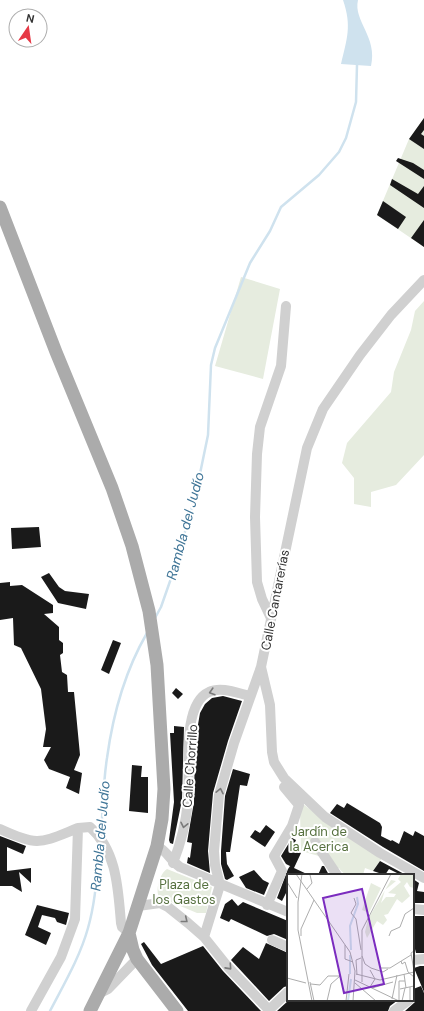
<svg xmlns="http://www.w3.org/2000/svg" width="424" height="1011" font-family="'DM Sans',sans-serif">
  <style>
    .green { fill: #e6ecdf }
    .water { fill: #cfe2ee }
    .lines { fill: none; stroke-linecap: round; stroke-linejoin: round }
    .stream { stroke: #cfe2ee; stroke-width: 2.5 }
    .building { fill: #1a1a1a }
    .minor { stroke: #d0d0d0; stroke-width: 10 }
    .major { stroke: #ababab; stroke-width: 13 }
    .oneway { stroke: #7a7a7a }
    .labels { text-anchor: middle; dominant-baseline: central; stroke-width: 4; stroke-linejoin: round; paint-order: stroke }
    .street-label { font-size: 13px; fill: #333; stroke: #fff }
    .park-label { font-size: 13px; fill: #56703f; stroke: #fff }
    .water-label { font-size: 14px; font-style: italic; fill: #3f7597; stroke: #fff }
    .inset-river { fill: none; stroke: #cfe2ee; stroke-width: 2 }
    .inset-road { fill: none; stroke: #adadad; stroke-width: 1 }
    .view { fill: #7b2cbf; fill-opacity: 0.15; stroke: #7b2cbf; stroke-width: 2 }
    .inset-edge { fill: none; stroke: #333; stroke-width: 2 }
  </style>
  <rect width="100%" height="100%" fill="#fff"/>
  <path class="green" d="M424,118V247L377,215L409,139Z
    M241,277L280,289L263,379L215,366Z
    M424,301V455L396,485L371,492V507L354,504V478L342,463L347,443L391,392L394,372L411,330L415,311Z
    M303,804L316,814L382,858L373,871L365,868L363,875C353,875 344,877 339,868L337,869L326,858L301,851L300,812Z
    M167,869L212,887L206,913H197L159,897C155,890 160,873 167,869Z"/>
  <path class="water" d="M343,0H358C353,21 378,37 371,66L341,64C347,39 352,26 343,0Z"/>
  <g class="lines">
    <path class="stream" d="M155,618L161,607L175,567L196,493L208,435L211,365L215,348L250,263L270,231L281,207L319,175L339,152L346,138L356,102L357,65
      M101,834C103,809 103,783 107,758C113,714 125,671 147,633
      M50,1011C64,984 80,957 88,928C96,900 97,872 100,843"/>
  </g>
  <path class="building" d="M424,118V130L421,134L424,136V149L409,139Z
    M398,158L413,163L424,170V179L396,161Z
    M392,179L418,194L424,186V208L390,185Z
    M383,201L406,217L398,229L377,215Z
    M424,220V247L411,238Z
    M39,527L41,547L12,549L11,528Z
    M49,573L59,587L65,591L89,594L86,609L58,603L41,577Z
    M10,582V586L22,585L53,605V613L44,614L59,627V640L63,643V653L60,655L62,672L67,675L68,692H74L80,755L74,770L82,773L79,794L66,788L70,777L49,769L44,760L51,747H43L46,729L41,689L21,648L14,645L13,618L0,620V583Z
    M113,640L121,643L109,674L101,670Z
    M176,688L183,694L178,699L172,693Z
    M223,696L242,701L228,741L213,793L208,851L210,873L187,863L188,857L190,858L192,843L187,842L194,802L195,742L200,713L205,704L212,698Z
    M174,726L184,727L182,800L173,844L170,843L169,840L174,802L170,733H174Z
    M132,765L142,766L141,777H148V813L129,811Z
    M233,769L250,774L247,786L240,785L230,852H226L227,864L234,876L227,880L225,879L221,864V851L225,796Z
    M347,803L380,823L382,827L381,836L391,841L392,840L399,844L404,831L413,836L415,831L424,836V871L383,847L330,813L337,804L344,808Z
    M266,825L275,832L265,847L250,837L255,830L260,833Z
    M0,836L26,846L23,854L7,847V871L31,868V883L19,872L22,892L12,886H0Z
    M292,838L296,840L292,849L301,853L294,868L309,875H288V889L282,901L277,898L288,869L290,866L292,867L286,864L281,856Z
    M380,861L406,875H401L389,869L385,875L373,871Z
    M322,866H324L329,875H318Z
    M254,870L263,880L269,883L264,895L246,888L239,877Z
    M413,879L419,883L417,891L424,892V903H413Z
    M232,899L238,906L243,902L288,921V940L274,934L267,936L231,919L229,922L220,918L225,904Z
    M37,905L69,913L66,925L57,922L55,918L42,915L38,927L51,933L46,945L25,935Z
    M413,916H424V953H416L413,941Z
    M144,942L161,964L203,946L223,971L261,1011H188L152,965L141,944Z
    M266,943L288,953V986L284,987L269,1001L231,960L243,947L259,959Z
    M420,966H424V992L414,968Z
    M421,986L424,993V1011H405L415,1002L413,989Z
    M289,1000H398L390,1006L388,1011H277Z"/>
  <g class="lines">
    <path class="minor" d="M271,618L262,599L257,582L255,517L257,454L260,427L281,366L286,306
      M261,667L270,705L272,752L274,762L284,778L325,817L380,853L424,878
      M0,829C39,847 40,843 78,828
      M315,842L337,875
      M157,846C166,850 171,861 180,867L288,912
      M173,863C181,843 186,822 188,801C191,775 180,705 209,692C221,686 237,693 250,696
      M267,905L282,871L274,856L292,826L299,805L284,787L289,783
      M138,906L160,903L168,907L188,923L204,937L228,967L270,1011
      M413,909L424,910
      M204,937L220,885L215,865L214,851L219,795L234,743L261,667L307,448L323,409L360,355L391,315L424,280
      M272,940L288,947
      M413,960L424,959
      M100,993L108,989L137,959
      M269,1010L288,992
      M31,1011L61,957L75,919L78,828L90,827C117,851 118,889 121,923L122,927L129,933
      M394,1011L409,1000"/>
    <path class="major" d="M0,207L56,352L112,488L132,546L149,611L157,665L164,789L162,819L157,846L129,933L90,1011
      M129,933L133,950L137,959L177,1011"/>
  </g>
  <defs><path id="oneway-chevron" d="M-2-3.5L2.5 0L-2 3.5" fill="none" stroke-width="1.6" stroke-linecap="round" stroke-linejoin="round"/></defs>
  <g class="oneway">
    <use href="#oneway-chevron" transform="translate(212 692) rotate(163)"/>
    <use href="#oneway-chevron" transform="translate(220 791) rotate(-78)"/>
    <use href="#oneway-chevron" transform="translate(184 825) rotate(102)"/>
    <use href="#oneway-chevron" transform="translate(185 920) rotate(39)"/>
    <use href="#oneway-chevron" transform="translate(229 967) rotate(48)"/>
  </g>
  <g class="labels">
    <g class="street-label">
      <text transform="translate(275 600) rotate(-79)">Calle Cantarerías</text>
      <text transform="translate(190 766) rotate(-86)">Calle Chorrillo</text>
    </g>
    <g class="park-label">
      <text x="319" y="831">Jardín de<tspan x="319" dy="15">la Acerica</tspan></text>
      <text x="184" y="884">Plaza de<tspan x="184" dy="15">los Gastos</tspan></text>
    </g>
    <g class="water-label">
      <text transform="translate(185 526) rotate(-75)">Rambla del Judío</text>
      <text transform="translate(100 836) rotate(-85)">Rambla del Judío</text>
    </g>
  </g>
  <g transform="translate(287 874)">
    <rect width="127" height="127" fill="#fff"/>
    <path d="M114,0H127V14L123,13L120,8L117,12L123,22L115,29L110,25L101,40L97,41L100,46L96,51L90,47L80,64L78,58L81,45L104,6L109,7L98,16L94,29L99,23H107L109,20L101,19L114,8L111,5ZM84,9L94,14L82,39L75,36Z" fill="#e6ecdf"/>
    <path class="inset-river" d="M64,76L63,52L71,30L70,23M63,81V100M61,127L64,105"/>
    <path class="inset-road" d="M9,0L63,78L68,97L66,127M15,0L11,28V56L25,127M0,8L10,24M20,15L25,9L23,1M67,24L69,30L64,39L69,45L74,76M14,62V55L27,26M102,62L104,57L113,53L118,40L127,34M58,71V85L66,88M127,77L124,79L127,97M75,82L78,90L84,94L96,98L101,95M114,87L115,90L118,88L121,98L127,103M94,94H103L124,81M69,100L93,106L127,98M117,100L119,114M70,101L69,86L74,84M0,104L19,109M68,106L112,127M23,108L27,127M75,108V56L104,0M68,109L89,127M24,110L33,111L41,102H53L44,110L40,127M83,113L88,105L83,96M85,114L106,108M113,115L127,112M105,125L110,101M59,127L62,100M112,127V107H118M115,127L118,114M123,127V113"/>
    <path class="view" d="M75,15L97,110L57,119L36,24Z"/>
    <rect width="127" height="127" class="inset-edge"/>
  </g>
  <g transform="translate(28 28) rotate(13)"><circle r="19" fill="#ffffff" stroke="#adadad"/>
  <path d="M0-3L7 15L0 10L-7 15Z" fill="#e63946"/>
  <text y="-6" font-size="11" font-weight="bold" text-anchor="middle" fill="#333333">N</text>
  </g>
</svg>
